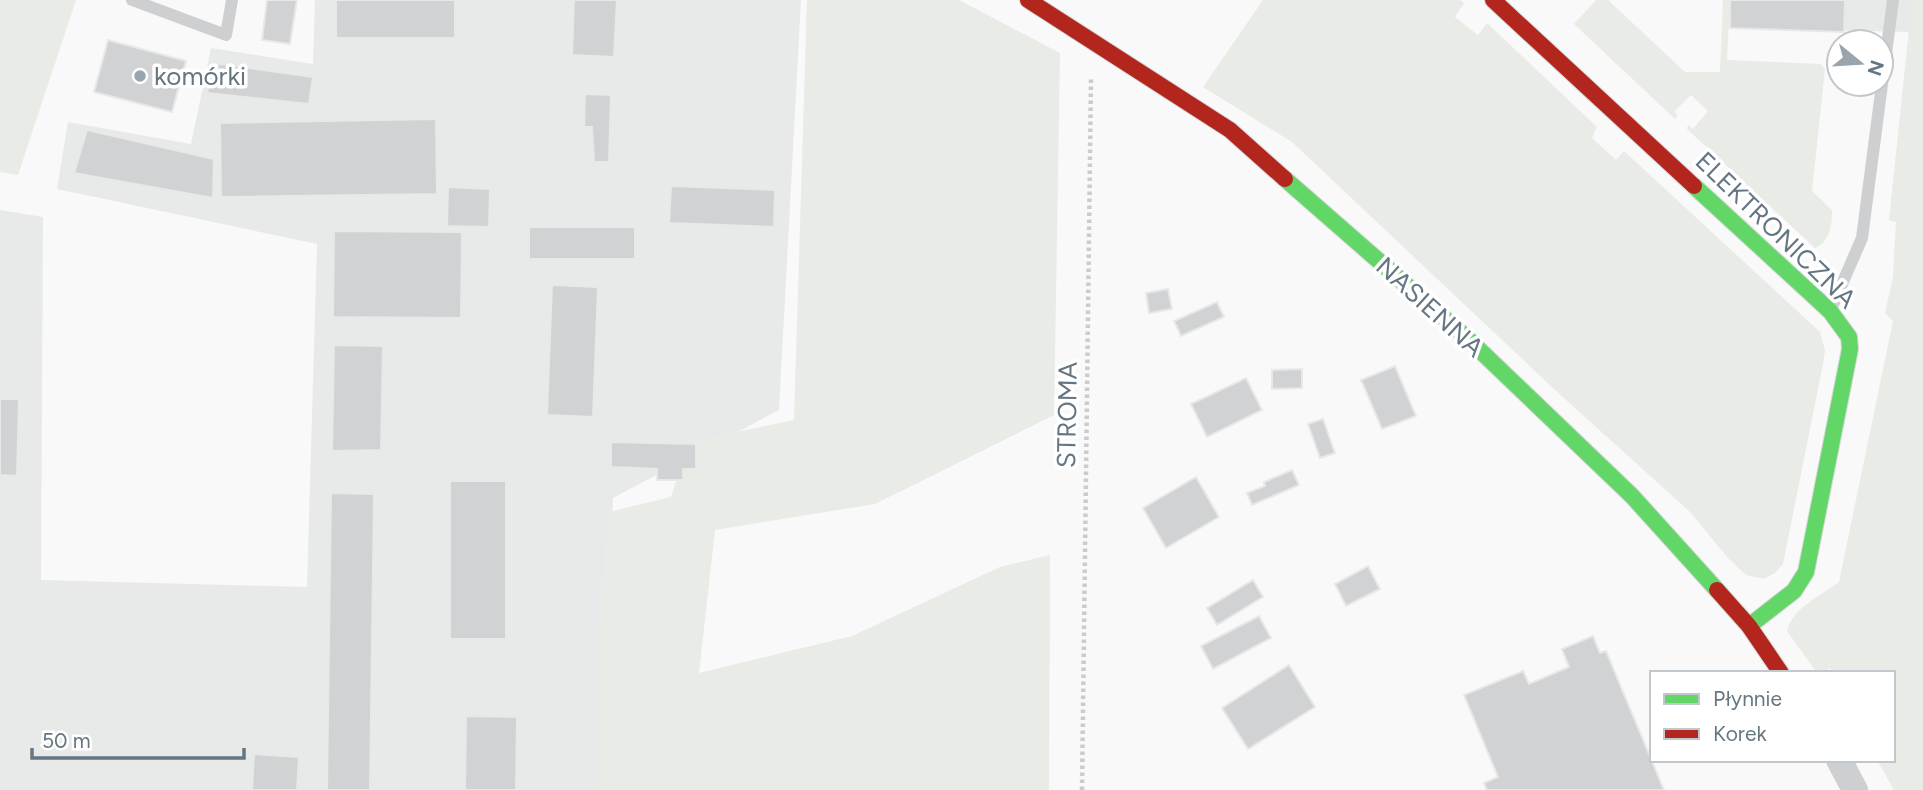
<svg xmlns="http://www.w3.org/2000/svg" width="1923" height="790" font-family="Figtree,sans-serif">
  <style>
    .built { fill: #e8e9e9 }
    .green { fill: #e8ebe6 }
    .building { fill: #d0d2d3; stroke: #e8e8e8; stroke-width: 2 }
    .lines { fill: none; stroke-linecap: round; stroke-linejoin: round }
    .fast-casing { stroke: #d5d6d7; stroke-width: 18 }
    .jam-casing { stroke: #d5d6d7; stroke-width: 18 }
    .path { stroke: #cbcccd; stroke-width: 4.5; stroke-dasharray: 3.5 3.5; stroke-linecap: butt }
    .lane { stroke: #cecfd0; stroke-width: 12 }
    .street { stroke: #cecfd0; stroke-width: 26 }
    .fast { stroke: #63d668; stroke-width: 16 }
    .jam { stroke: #b3261e; stroke-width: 16 }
    .poi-dot { fill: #99a4ac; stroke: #fff; stroke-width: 2.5 }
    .labels { text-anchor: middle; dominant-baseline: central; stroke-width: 7; stroke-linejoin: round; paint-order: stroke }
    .poi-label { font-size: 26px; fill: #657683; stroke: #fff; text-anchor: start }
    .street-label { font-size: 26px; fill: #657683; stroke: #fff }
  </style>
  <rect width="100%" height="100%" fill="#f9f9f9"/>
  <path class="built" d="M315,0H801L779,410L613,498L601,790H0V210L43,217L41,580L307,587L317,244L57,189L68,122L191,144L211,48L313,64Z
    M1730,0H1923L1911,32L1730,28Z"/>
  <path class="green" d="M0,0H76L18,175L0,172Z
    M807,0H959L1060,53L1054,415L875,504L715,530L699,673L852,636L1000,567L1050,555L1049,790H598L605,513L671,497L689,442L794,420Z
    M1263,0H1460L1464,3L1455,17L1478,35L1487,23L1597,127L1592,138L1616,160L1624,151L1820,332L1825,350L1823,364L1783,564L1775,573L1764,579L1746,575L1728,558L1689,511L1554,389L1292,142L1203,87Z
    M1596,0H1608L1685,72H1720L1723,0H1730L1727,60L1821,64L1825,69L1812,191L1832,210C1832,225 1830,242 1815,248L1687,129L1688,125L1693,129L1708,111L1691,95L1674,112L1678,115L1675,119L1574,24Z
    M1912,0H1923V790H1894L1877,760H1893V673H1833L1830,668L1823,673H1817L1787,631C1792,608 1821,596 1839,582L1893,321L1885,313L1893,277L1896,222L1889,220Z"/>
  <path class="building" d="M267,0H297L290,44L262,40Z
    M336,0H455V38H336Z
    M574,0H617L614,57L572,55Z
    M1730,0H1845L1844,32L1730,28Z
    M108,40L186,61L172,112L94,92Z
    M213,63L313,77L309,104L207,93Z
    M585,94L611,95L609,162H594L592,127H584Z
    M436,119L437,194L221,197L220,123Z
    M87,130L214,159L213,198L74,173Z
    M671,186L775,190L774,227L669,223Z
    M448,187L490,189L489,227L447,226Z
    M529,227H635V259H529Z
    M334,231L462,232L461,318L333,317Z
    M552,285L598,287L593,417L547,415Z
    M1168,289L1172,309L1149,313L1146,293Z
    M1217,302L1224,317L1181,336L1174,321Z
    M334,345L383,346L381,450L332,451Z
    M1395,366L1416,416L1382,429L1361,380Z
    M1302,369V388L1272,389V370Z
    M1246,378L1262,410L1207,437L1191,404Z
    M0,399H19L17,476L0,475Z
    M1323,419L1335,453L1320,458L1308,424Z
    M611,442L696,444V469H683V480H657V469L611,467Z
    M1292,470L1299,485L1252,505L1247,493L1265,486L1264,482Z
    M1196,477L1219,517L1166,548L1143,508Z
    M450,481H506V639H450Z
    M331,493L374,494L370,790H327Z
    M1368,566L1380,589L1346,606L1335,584Z
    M1253,580L1263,597L1217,625L1207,608Z
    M1259,616L1271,638L1213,669L1201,646Z
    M1593,636L1600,653L1606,651L1664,790H1487L1484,783L1498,777L1464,695L1523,671L1529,684L1569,667L1562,649Z
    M1289,665L1315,707L1248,749L1222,708Z
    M466,716L517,717L516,790H465Z
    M254,754L299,757L297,790H252Z"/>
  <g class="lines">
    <g class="fast-casing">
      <path id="fast" d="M1285,179L1467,338L1632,496L1717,590
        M1694,186L1830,311L1849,337L1850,349L1806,572L1794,591L1749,626"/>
    </g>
    <g class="jam-casing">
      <path id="jam" d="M1028,0L1230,130L1285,179
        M1493,0L1694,186
        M1717,590L1749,626L1781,673"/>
    </g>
    <path class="path" d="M1082,790L1091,77"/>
    <path class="lane" d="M132,0L226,35L232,0
      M1832,307L1862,238L1893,0"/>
    <path class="street" d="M1839,760L1855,790"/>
    <use href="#fast" class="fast"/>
    <use href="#jam" class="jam"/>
  </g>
  <circle class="poi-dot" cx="140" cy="76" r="7"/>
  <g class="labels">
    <g class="poi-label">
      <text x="154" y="76">komórki</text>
    </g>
    <g class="street-label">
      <text transform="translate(1776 230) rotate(44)">ELEKTRONICZNA</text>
      <text transform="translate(1430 307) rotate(42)">NASIENNA</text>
      <text transform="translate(1067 415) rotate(-89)">STROMA</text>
    </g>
  </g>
  <rect x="1650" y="671" width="245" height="91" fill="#ffffff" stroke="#c1c8cd" stroke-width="2"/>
  <rect x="1664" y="694" width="35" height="10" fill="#63d668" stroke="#c1c8cd" stroke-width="2"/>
  <text x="1713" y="706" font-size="21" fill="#657683">Płynnie</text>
  <rect x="1664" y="729" width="35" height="10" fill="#b3261e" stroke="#c1c8cd" stroke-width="2"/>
  <text x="1713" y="741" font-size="21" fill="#657683">Korek</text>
  <g transform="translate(1860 63) rotate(108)"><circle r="33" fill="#ffffff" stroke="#c1c8cd" stroke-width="2"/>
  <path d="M0-5L12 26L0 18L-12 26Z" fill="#99a4ac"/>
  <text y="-10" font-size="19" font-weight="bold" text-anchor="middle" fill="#657683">N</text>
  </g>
  <path d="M32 748v10h212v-10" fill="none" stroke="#657683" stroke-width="3.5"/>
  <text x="42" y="748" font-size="21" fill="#657683" stroke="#ffffff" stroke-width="5" paint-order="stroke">50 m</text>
</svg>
